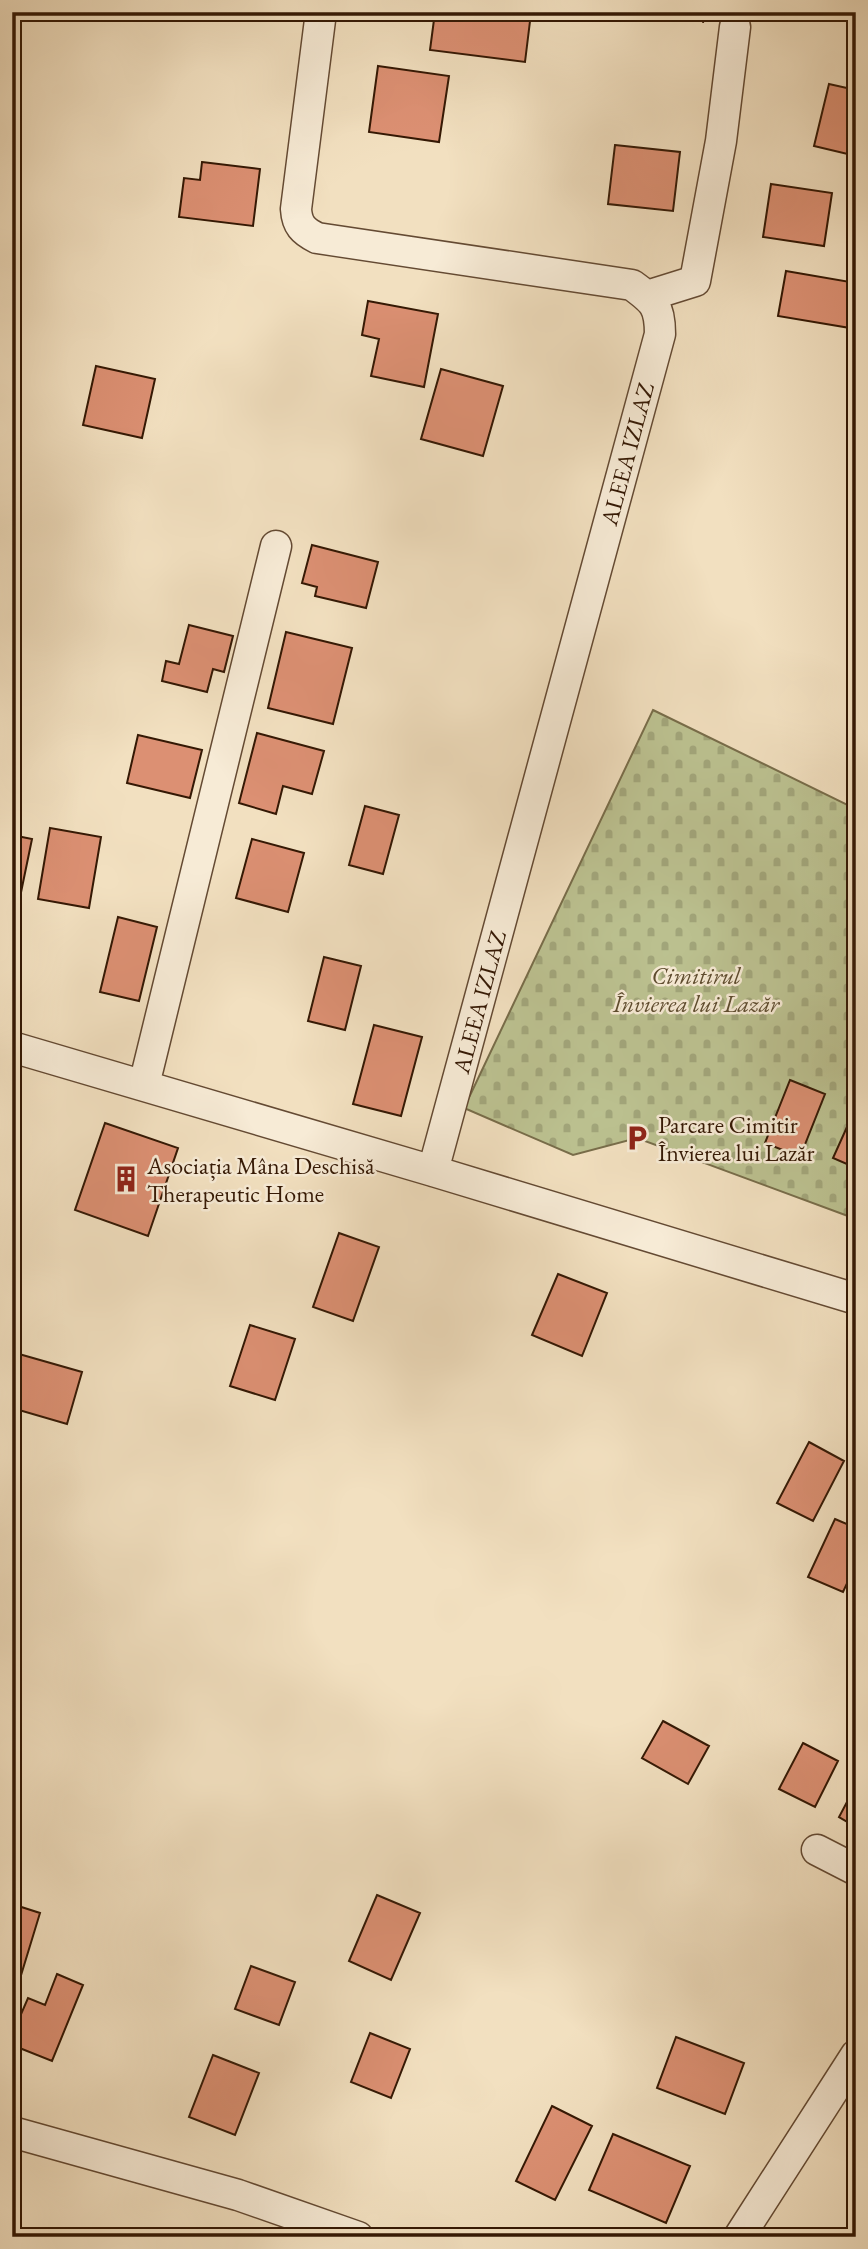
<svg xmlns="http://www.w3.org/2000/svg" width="868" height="2249" font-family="'EB Garamond',serif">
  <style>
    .cemetery { fill: url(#cemetery-stones); stroke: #786d4a; stroke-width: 2 }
    .building { fill: #dc9073; stroke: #341804; stroke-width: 2 }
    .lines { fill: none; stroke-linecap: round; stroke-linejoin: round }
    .street-casing { stroke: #644a33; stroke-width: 33 }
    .path { stroke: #341804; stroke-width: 4.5; stroke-dasharray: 2 3.5; stroke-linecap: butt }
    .street { stroke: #f7ebd6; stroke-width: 30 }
    .labels { text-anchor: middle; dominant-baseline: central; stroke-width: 5; stroke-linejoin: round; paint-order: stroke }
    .street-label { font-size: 24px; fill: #341804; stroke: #f7ebd6 }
    .park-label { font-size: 24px; font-style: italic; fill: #5d4b2e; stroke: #f7ebd6 }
    .poi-label { font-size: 24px; fill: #341804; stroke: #f7ebd6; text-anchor: start }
  </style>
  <defs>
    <pattern id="cemetery-stones" width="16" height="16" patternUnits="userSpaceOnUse" patternTransform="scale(1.75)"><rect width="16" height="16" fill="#bcc291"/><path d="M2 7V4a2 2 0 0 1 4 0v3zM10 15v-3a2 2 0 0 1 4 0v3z" fill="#a2a67b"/></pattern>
  </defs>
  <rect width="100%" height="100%" fill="#f2e0c0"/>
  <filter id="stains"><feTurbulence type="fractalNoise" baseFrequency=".00286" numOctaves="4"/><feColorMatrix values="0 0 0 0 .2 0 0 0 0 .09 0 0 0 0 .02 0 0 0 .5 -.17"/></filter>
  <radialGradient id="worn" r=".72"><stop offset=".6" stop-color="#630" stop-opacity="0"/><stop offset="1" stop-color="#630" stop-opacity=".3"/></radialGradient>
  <path class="cemetery" d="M653,710L856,809V1219L637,1138L573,1155L464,1108Z"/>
  <path class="building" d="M435,12L531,13L525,62L430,50Z
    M378,66L449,76L439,142L369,132Z
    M829,84L856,90V156L814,146Z
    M615,145L680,152L673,211L608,204Z
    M202,162L260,169L253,226L179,217L184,178L200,180Z
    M771,184L832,193L824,246L763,237Z
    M786,271L856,283V329L778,316Z
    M368,301L438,314L424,387L371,376L379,339L362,335Z
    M96,366L155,379L142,438L83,425Z
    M441,369L503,386L483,456L421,439Z
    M312,545L378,562L366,608L315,596L317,587L302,583Z
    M189,625L233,636L224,672L213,669L207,692L162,681L166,661L179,664Z
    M286,632L352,648L333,724L268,708Z
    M257,733L324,751L312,794L283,786L276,814L239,803Z
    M138,735L202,750L190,798L127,783Z
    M365,806L399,815L383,874L349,865Z
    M50,828L101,837L89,908L38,899Z
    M12,835L32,839L12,936Z
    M252,839L304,853L288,912L236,898Z
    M118,917L157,927L139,1001L100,992Z
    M324,957L361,966L345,1030L308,1021Z
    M374,1025L422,1037L401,1116L353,1104Z
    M790,1080L825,1094L800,1157L765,1143Z
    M851,1118L856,1120V1168L833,1158Z
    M105,1123L178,1148L148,1236L75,1210Z
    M339,1233L379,1247L353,1321L313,1307Z
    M558,1274L607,1293L582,1356L532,1335Z
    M250,1325L295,1339L275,1400L230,1386Z
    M12,1352L82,1372L67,1424L12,1408Z
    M809,1442L844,1461L813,1521L777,1503Z
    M835,1519L856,1528V1564L843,1592L808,1577Z
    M663,1721L709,1746L688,1784L642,1758Z
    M803,1743L838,1761L815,1807L779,1789Z
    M856,1785V1827L839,1817Z
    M377,1895L420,1913L391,1980L349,1961Z
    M12,1904L40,1913L15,1995H12Z
    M251,1966L295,1982L279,2025L235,2009Z
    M57,1974L83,1985L52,2061L12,2045V2035L28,1998L45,2005Z
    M370,2033L410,2049L391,2098L351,2082Z
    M676,2037L744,2063L725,2114L657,2088Z
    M213,2055L259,2073L235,2135L189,2117Z
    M552,2106L592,2126L555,2200L516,2181Z
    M613,2134L690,2166L666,2223L589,2190Z"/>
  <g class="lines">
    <g class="street-casing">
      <path id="street" d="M321,12L296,209C297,225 303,231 317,238L632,285C654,301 660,306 660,334L433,1171
        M647,296L695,281L721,141L735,27
        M12,1047L433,1171L856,1299
        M144,1085L276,546
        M817,1850L856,1870
        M12,2132L238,2195L358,2237
        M739,2237L856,2055"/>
    </g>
    <path class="path" d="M648,12L706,21"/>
    <use href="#street" class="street"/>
  </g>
  <defs>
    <g id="parking-bare" transform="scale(2.1)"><path d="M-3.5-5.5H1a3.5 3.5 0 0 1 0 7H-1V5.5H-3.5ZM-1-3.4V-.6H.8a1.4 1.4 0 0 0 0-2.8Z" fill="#8f2418" stroke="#f7ebd6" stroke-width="2.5" paint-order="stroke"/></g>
    <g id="building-bare" transform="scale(2.1)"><path d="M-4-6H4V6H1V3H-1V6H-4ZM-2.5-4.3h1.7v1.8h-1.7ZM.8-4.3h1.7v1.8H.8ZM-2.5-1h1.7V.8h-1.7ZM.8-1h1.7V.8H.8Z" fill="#8f2418" stroke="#f7ebd6" stroke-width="2.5" paint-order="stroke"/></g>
  </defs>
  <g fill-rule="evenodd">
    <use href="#parking-bare" x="637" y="1138"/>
    <use href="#building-bare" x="126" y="1179"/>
  </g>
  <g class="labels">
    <g class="street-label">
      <text transform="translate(627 454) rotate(-75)">ALEEA IZLAZ</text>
      <text transform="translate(479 1002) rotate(-75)">ALEEA IZLAZ</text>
    </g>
    <g class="park-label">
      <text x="696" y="975">Cimitirul<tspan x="696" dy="28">Învierea lui Lazăr</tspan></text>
    </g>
    <g class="poi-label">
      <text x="658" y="1124">Parcare Cimitir<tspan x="658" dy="28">Învierea lui Lazăr</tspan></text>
      <text x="147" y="1165">Asociația Mâna Deschisă<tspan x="147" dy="28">Therapeutic Home</tspan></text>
    </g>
  </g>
  <rect width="868" height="2249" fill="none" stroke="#f2e0c0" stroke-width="42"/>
  <rect x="14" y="14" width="840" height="2221" fill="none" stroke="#341804" stroke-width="3.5"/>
  <rect x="21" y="21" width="826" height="2207" fill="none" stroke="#341804" stroke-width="2"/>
  <rect width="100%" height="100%" filter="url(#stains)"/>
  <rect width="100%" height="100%" fill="url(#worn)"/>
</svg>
